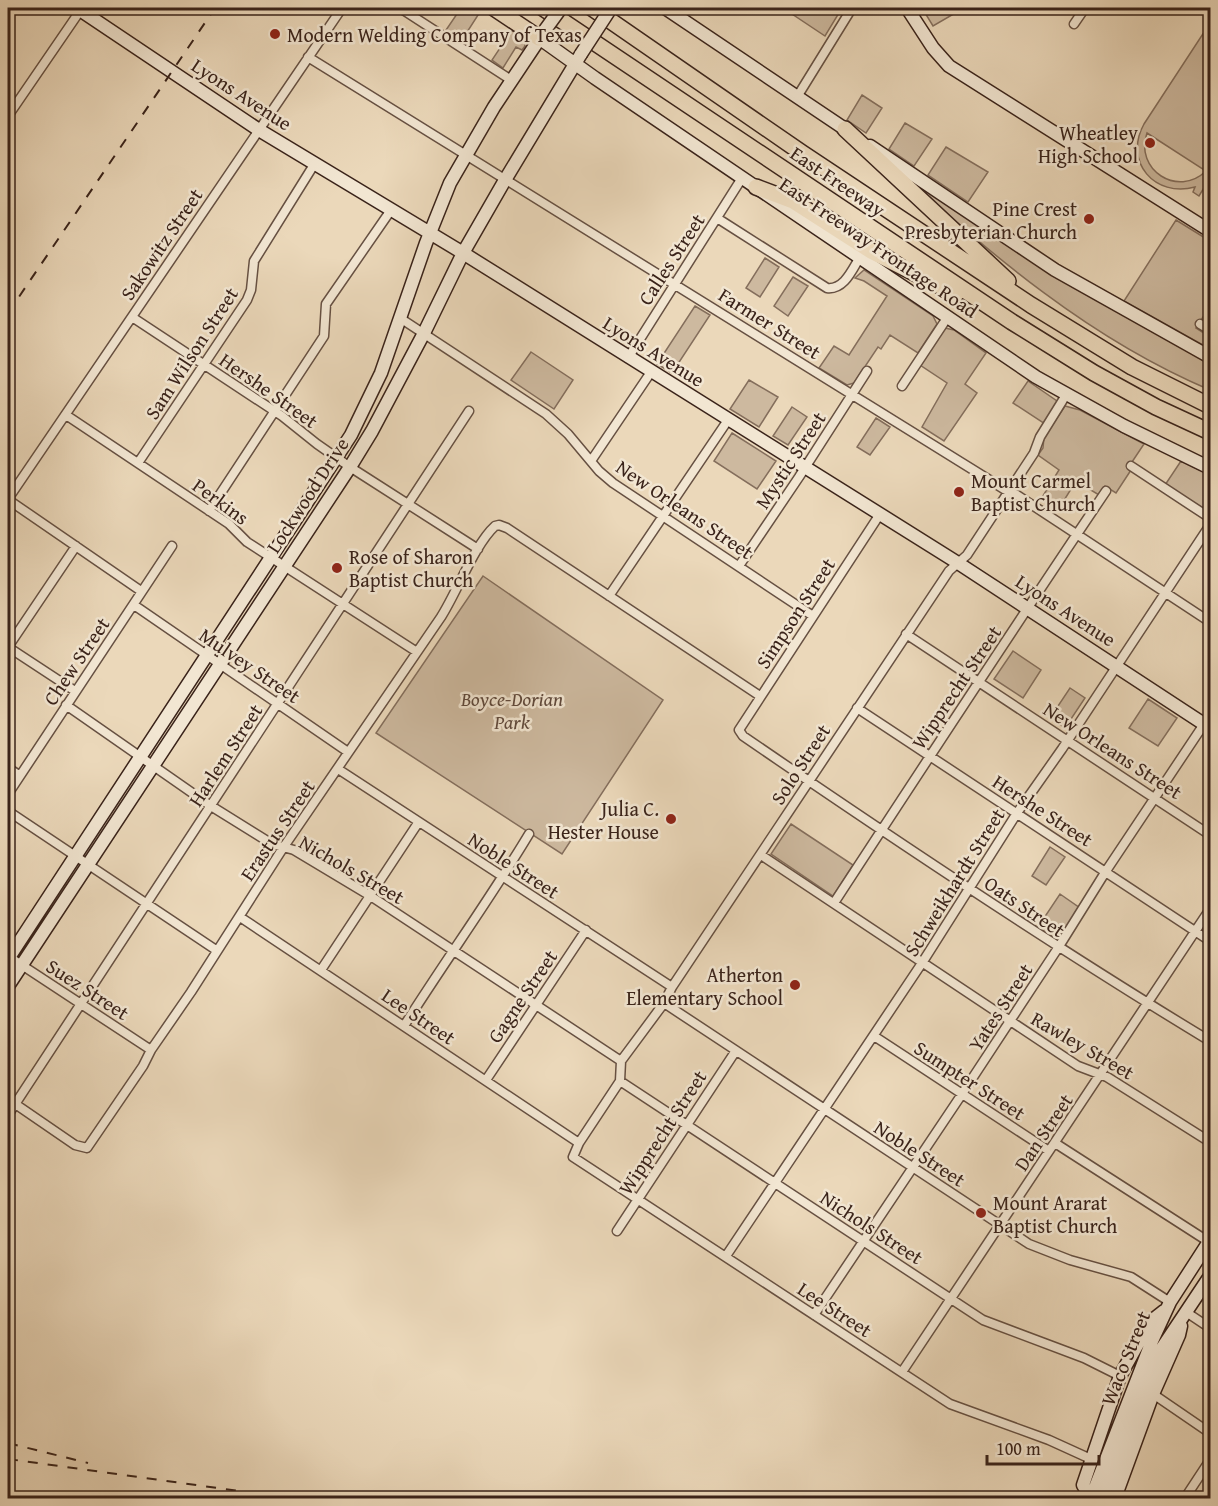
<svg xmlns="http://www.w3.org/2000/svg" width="1218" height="1506" font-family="'Gentium Book Plus',serif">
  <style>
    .green { fill: #cdb99f; stroke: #846e5c; stroke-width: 1.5; fill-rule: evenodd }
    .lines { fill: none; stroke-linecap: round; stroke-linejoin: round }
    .street-casing { stroke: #665042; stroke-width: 11 }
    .secondary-casing { stroke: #3a231a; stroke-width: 15 }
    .highway-casing { stroke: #3a231a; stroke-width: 18 }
    .street { stroke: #f2e6d2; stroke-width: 8 }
    .secondary { stroke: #f2e6d2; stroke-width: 12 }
    .highway { stroke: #ebd8ba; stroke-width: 15 }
    .rail { stroke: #3a231a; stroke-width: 2; stroke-dasharray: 10 10; stroke-linecap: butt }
    .secondary-bridge-casing { stroke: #3a231a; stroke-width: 15; stroke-linecap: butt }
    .secondary-bridge { stroke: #f2e6d2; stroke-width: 12 }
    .poi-dot { fill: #8f2418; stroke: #f2e6d2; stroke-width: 2 }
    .labels { text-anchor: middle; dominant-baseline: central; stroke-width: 5; stroke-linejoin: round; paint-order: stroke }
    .poi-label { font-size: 20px; fill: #3a231a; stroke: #f2e6d2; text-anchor: start }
    .street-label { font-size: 20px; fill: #3a231a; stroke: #f2e6d2 }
    .park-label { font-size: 20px; font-style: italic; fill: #5f483b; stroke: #f2e6d2 }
  </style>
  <rect width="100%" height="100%" fill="#ebd8ba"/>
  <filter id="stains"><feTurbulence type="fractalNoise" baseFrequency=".00333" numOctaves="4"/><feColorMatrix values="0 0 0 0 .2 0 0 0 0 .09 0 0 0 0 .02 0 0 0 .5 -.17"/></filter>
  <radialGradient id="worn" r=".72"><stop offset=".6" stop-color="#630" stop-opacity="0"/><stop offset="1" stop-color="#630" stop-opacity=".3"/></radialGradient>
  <path class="green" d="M461,8H474L480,12L462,40L446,30Z
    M783,8H842L825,36Z
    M922,8H964L933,26Z
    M1210,23V178L1199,196L1193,192L1195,187C1155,198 1123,162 1144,124ZM1147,133L1206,171C1178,198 1134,170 1147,133Z
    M512,30L523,38L525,46L522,50L516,47L503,68L492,60Z
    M862,95L882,108L866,133L847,120Z
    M905,123L932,139L914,166L889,149Z
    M946,147L988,172L968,202L928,175Z
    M894,168L1210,362V390C1087,338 993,255 894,168Z
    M1176,220L1210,241V306L1196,328L1210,337V349L1124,301Z
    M765,258L779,267L760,297L746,288Z
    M864,270L933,316L937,324L918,353L890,335L881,349L878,347L854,383L847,385L819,368L834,346L849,355L887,296L864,281L855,278Z
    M793,277L808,286L788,316L774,306Z
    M695,306L710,315L672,373L657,364Z
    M945,328L954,330L986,353L965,384L977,393L944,441L922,427L947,383L920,365Z
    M531,352L573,380L554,409L511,380Z
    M749,380L778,397L759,427L730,409Z
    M1028,381L1057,401L1045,424L1013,403Z
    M1065,406L1080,410L1144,444L1130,465L1131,470L1116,493L1105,486L1099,495L1076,481L1058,510L1041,499L1059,470L1038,455L1043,448L1044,437Z
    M792,407L807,417L788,445L773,436Z
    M876,418L890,427L870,455L857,447Z
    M732,433L776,461L757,489L714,461Z
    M1181,461L1210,475V506L1208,511L1165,485Z
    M483,576L663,700L562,854L376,733Z
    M1013,651L1041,670L1023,698L994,679Z
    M1070,688L1085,698L1065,728L1050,718Z
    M1148,699L1177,718L1158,746L1129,728Z
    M791,824L853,865L833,896L771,854Z
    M1050,847L1065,857L1046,885L1032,876Z
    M1060,894L1080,908L1058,942L1036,930Z"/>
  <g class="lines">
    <g class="street-casing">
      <path id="street" d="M400,8L511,80
        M1074,24L1085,8
        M308,57L1004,489L1017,495L1210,622
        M797,97L852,8
        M8,116L82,8
        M717,218L827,288C844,290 852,270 860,257
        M132,317L282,416L317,444L350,467L478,549
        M400,318L546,414L568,434L599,471L613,483L813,616
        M1200,324L1210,330
        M628,358L742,178
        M902,386L947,318
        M1066,395L1040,437L1034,453L967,555L949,571L672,987L664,1003L621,1061L620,1081L579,1143L573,1157L950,1404L1049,1440L1093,1460
        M66,415L229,524L247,542L417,652
        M591,461L651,372
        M138,463L247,300L251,290L254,261L315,163
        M1131,466L1210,518
        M8,499L342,8
        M8,502L13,503L141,591
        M209,511L324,336L326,304L391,210
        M880,514L739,730L743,736C896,841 1051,945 1210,1041
        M739,566L799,477L867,371
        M609,596L728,420
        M134,605L348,752
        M906,634L1210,835
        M8,647L76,546
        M8,647L75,691
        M66,705L211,806L272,844L294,850L369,895L621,1061
        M857,708L1210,941
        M8,768L19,775
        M338,769L672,987
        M8,794L172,546
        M8,811L216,950
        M761,855L1078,1066L1107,1077L1210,1142
        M834,903C924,765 1014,627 1106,491
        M240,917L579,1143
        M8,956L151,1050
        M321,970L418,823
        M664,1003L1029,1244L1070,1260L1131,1277L1170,1302
        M404,1026C445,961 490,899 529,834
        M874,1036L1049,1151
        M486,1080L586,930
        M620,1081L983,1320L1084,1358L1120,1376
        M8,1099L75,1145L87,1148L143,1066L151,1050L191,992L283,848L441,617C457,592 475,544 495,526L499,525L507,528L760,696
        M8,1115L469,411
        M1055,1143L1209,1242
        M617,1231L735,1052
        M726,1256L922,963L1017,813L1062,749L1210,525
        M1186,1312L1210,1328
        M814,1315L962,1094L1058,948L1106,871L1210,715
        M902,1372L1210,909
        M1153,1394L1210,1433
        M1185,1498L1210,1460"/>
    </g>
    <g class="secondary-casing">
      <path id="secondary" d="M77,8L259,130L463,253L958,563L1210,728
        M665,8L851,133
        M907,8L933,48L949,66L1210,231
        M539,38L595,78L1036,377L1124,426L1210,468
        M870,146L1055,270L1210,357
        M8,959L351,435L381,373L426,243L450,183L494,107L544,32
        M8,986L350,467L372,431L424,333L463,253L505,180L581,54
        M1091,1498L1152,1341L1170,1302L1210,1240
        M1091,1498L1083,1485L1120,1376L1150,1322L1164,1311
        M1102,1498L1142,1394L1162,1348L1210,1276
        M1115,1498L1153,1394L1179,1335L1181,1326"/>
    </g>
    <g class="highway-casing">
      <path id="highway" d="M494,8L539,38
        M543,8L1012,322L1094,373L1156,407L1210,432
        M592,8L802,153L1031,305L1132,367L1210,406
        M845,129L1008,281
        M756,187L793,201L871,251L956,294"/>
    </g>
    <use href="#street" class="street"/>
    <use href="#secondary" class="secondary"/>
    <use href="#highway" class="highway"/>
    <path class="rail" d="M8,313L215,8
      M8,1443L88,1463
      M8,1459L290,1498"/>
    <g class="secondary-bridge-casing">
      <path id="secondary-bridge" d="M545,30L561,8
        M581,54L611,8"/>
    </g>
    <use href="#secondary-bridge" class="secondary-bridge"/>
  </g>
  <g class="poi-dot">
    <circle cx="275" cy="34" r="6"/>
    <circle cx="1150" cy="143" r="6"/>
    <circle cx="1089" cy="219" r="6"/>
    <circle cx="959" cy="492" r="6"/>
    <circle cx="337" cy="568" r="6"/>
    <circle cx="671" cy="819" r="6"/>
    <circle cx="795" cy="985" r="6"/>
    <circle cx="981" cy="1213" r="6"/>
  </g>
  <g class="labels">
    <g class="poi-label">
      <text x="287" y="34">Modern Welding Company of Texas</text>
      <text x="1138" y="132" text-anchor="end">Wheatley<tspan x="1138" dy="23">High School</tspan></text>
      <text x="1077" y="208" text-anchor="end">Pine Crest<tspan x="1077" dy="23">Presbyterian Church</tspan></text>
      <text x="971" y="480">Mount Carmel<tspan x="971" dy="23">Baptist Church</tspan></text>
      <text x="349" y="556">Rose of Sharon<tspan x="349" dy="23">Baptist Church</tspan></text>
      <text x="659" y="808" text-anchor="end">Julia C.<tspan x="659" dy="23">Hester House</tspan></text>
      <text x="783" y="974" text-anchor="end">Atherton<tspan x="783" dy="23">Elementary School</tspan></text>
      <text x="993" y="1202">Mount Ararat<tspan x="993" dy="23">Baptist Church</tspan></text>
    </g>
    <g class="street-label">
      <text transform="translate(242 94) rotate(33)">Lyons Avenue</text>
      <text transform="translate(838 181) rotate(34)">East Freeway</text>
      <text transform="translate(161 244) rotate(-56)">Sakowitz Street</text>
      <text transform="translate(879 247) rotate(34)">East Freeway Frontage Road</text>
      <text transform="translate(671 259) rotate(-57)">Calles Street</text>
      <text transform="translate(770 323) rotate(32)">Farmer Street</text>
      <text transform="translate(654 351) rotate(32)">Lyons Avenue</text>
      <text transform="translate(191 353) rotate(-57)">Sam Wilson Street</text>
      <text transform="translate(269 390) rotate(35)">Hershe Street</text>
      <text transform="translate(790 460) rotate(-57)">Mystic Street</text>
      <text transform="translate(307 495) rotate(-57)">Lockwood Drive</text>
      <text transform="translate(221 501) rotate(36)">Perkins</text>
      <text transform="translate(685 509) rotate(34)">New Orleans Street</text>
      <text transform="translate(1066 610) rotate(33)">Lyons Avenue</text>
      <text transform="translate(795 613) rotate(-57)">Simpson Street</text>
      <text transform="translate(76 661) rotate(-56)">Chew Street</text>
      <text transform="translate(250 665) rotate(34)">Mulvey Street</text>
      <text transform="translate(956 687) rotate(-56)">Wipprecht Street</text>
      <text transform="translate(1113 750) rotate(33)">New Orleans Street</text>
      <text transform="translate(225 755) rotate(-57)">Harlem Street</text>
      <text transform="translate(800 764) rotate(-57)">Solo Street</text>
      <text transform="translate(1043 810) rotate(33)">Hershe Street</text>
      <text transform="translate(277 830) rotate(-56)">Erastus Street</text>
      <text transform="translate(514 865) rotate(33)">Noble Street</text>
      <text transform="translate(352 869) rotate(30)">Nichols Street</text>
      <text transform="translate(954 882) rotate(-58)">Schweikhardt Street</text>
      <text transform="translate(1025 906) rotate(34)">Oats Street</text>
      <text transform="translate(88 989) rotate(33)">Suez Street</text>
      <text transform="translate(522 996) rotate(-56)">Gagne Street</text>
      <text transform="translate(1000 1007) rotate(-57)">Yates Street</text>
      <text transform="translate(419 1016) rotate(34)">Lee Street</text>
      <text transform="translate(1083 1045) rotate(30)">Rawley Street</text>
      <text transform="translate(970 1080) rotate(33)">Sumpter Street</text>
      <text transform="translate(662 1132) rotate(-57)">Wipprecht Street</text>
      <text transform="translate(1043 1132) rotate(-56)">Dan Street</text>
      <text transform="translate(920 1153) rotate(33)">Noble Street</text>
      <text transform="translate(872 1227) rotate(33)">Nichols Street</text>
      <text transform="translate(835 1309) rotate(33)">Lee Street</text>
      <text transform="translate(1125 1358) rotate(-68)">Waco Street</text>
    </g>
    <g class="park-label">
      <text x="512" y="698">Boyce-Dorian<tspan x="512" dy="23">Park</tspan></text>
    </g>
  </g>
  <rect width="1218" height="1506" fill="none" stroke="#ebd8ba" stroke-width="30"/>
  <rect x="9" y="9" width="1200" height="1488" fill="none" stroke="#3a231a" stroke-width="3"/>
  <rect x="15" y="15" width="1188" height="1476" fill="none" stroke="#3a231a" stroke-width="1.5"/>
  <path d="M987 1455v9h112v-9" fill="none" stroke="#3a231a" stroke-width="3"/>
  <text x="996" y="1455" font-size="18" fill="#3a231a" stroke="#f2e6d2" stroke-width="4.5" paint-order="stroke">100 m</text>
  <rect width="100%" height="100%" filter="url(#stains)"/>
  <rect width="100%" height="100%" fill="url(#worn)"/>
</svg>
